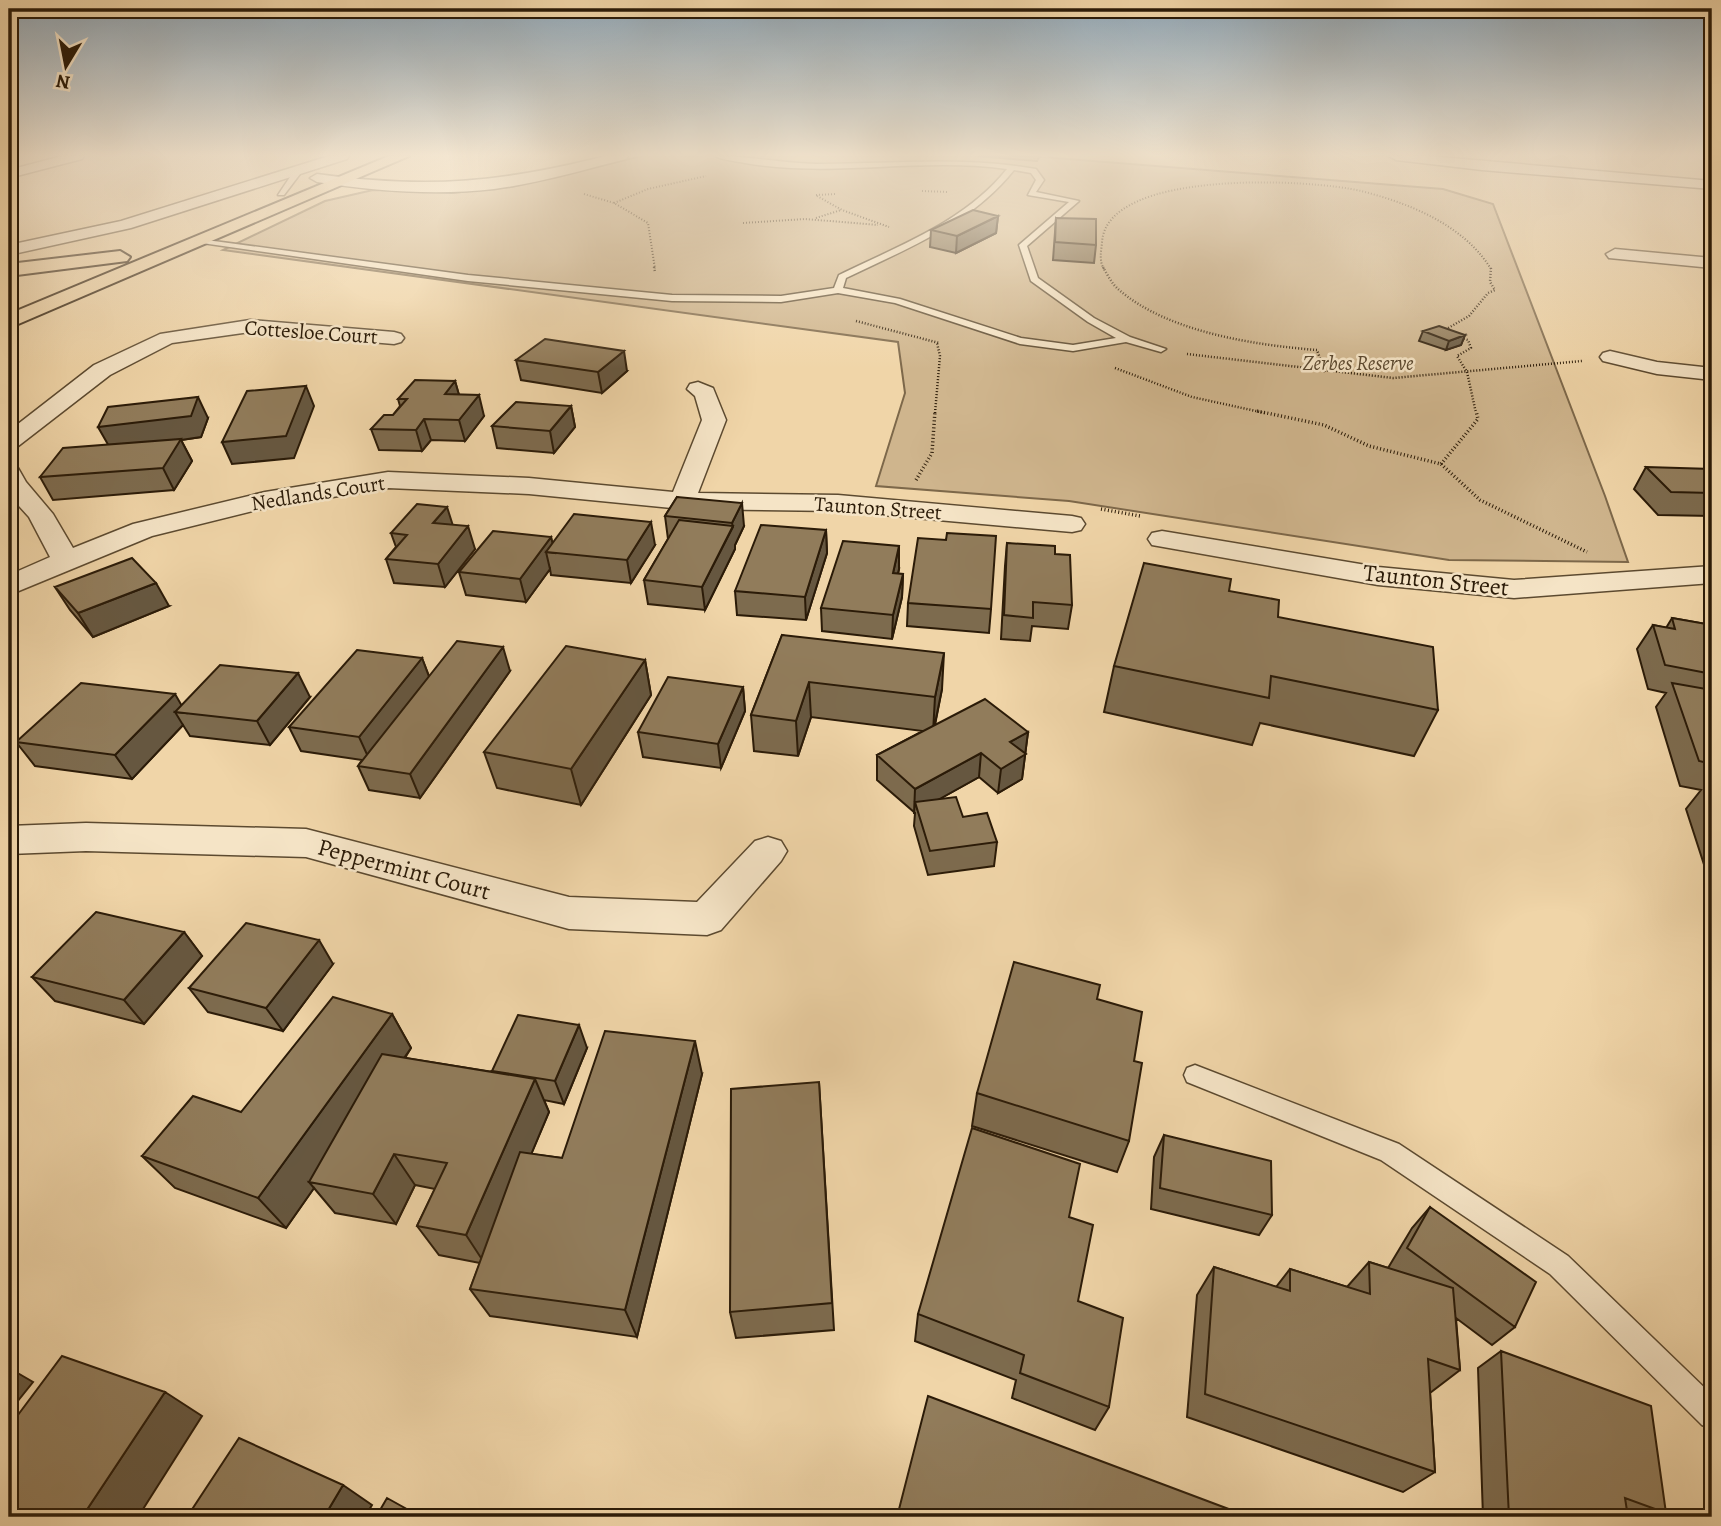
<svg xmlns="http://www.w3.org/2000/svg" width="1721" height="1526" font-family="Alegreya,serif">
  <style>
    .green { fill: #cfb58d; stroke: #7d684a; stroke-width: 2 }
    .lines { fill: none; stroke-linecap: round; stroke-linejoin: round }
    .lane-casing { stroke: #5c4a30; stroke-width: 3 }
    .street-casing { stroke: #5c4a30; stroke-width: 3 }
    .primary-casing { stroke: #2b1b08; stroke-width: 4 }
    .path-far2 { stroke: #2b1b08; stroke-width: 2; stroke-dasharray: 1 2; stroke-linecap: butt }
    .path-far1 { stroke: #2b1b08; stroke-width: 2.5; stroke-dasharray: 1 2; stroke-linecap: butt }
    .path { stroke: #2b1b08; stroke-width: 3.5; stroke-dasharray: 1 2.5; stroke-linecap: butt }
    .lane { fill: #f5e4c6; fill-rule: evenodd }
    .street { fill: #f5e4c6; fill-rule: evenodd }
    .primary { fill: #f0d5a8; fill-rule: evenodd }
    .wall { fill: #7d6b4e; stroke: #2b1b08; stroke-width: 2 }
    .shaded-wall { fill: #665740; stroke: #2b1b08; stroke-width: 2 }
    .building { fill: #917c5b; stroke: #2b1b08; stroke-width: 2 }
    .labels { text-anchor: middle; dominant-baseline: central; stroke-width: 5; stroke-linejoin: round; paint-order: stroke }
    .far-street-label { font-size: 21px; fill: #2b1b08; stroke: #f5e4c6 }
    .far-park-label { font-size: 21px; font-style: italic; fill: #5c4930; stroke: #f5e4c6 }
    .street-label { font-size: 24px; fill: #2b1b08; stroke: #f5e4c6 }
  </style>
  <rect width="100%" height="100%" fill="#f0d5a8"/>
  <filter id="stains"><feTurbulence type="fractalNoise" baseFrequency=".00286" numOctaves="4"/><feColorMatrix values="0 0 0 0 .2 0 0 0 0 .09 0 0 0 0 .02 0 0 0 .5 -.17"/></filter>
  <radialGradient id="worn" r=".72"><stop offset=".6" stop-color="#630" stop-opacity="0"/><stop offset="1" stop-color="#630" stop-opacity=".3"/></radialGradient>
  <path class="green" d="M642,156H1030L1443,189L1493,204L1605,496L1628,562L1449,560L1069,501L876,486L905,393L898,342L223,250L325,201L373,190L452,193L511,187Z"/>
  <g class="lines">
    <g class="lane-casing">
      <path id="lane" d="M715,156C749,156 782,163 816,164C890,164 964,156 1036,169L1044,180L1036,192L1079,201L1027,246L1038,278L1094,318L1130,337L1166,349L1161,352L1126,342L1073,351L1020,344L895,303L838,293L781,302L672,301L468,281L195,242L199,239L468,275L672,295L781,296L834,288L839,275C898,246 965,222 1007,169C920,157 832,178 745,163C735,161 722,160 715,156ZM1014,170L1031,173L1036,180L1028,195L1069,202L1019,245L1031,281L1088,322L1116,338L1073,345L1021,338L900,299L843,288L846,278C906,249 971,224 1014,170Z
        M296,168L303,170L284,195H278Z
        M1195,1065L1399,1144L1568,1256L1712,1395V1429L1702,1425L1550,1274L1381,1160L1187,1082L1184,1075L1187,1068Z"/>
    </g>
    <g class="street-casing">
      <path id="street" d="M62,156H84L82,159L9,178V170Z
        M329,156H349L347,159L131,228L9,255V245L121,221Z
        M606,156H628L626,159C583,170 539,183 494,189C435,196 376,191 317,182L310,178L317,174C427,189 499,183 606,156Z
        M1389,156H1429L1712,181V189L1482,170L1396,160Z
        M1615,249L1712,258V268L1609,258L1606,254Z
        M250,320L394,332L401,334L404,338L401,342L394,344L250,332L172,343L110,375L17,447L9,449V431L94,365L160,334Z
        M1610,351L1657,362L1712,368V380L1657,374L1603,361L1600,357L1603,353Z
        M698,382L713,388L726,420L698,493L838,495L1072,516L1081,518L1085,524L1081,530L1072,532L838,511L682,509L529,494L388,488L265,508L152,536L9,595V575L50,557L29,517L9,495V466L18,468L26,482L53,514L73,548L133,524L265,492L388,472L529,478L673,492L702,420L695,396L687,389L690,384Z
        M1162,531L1378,567L1514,580L1712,566V583L1514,598L1378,585L1152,545L1148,539L1152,533Z
        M86,823L306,829L569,897L697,902L755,841L768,837L781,841L787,851L781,861L721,930L707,935L569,929L306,857L86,851L9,854V826Z"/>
    </g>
    <g class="primary-casing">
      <path id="primary" d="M389,156H409L9,328V314Z
        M120,251L130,257L127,261L9,276V264Z"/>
    </g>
    <path class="path-far2" d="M922,191L948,192
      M584,194L614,203L648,223L655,269
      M816,195L836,194
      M817,196L842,210L889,227
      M614,203L648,189L706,176
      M816,218L841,210
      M743,223L805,219L878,225
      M1104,269C1099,261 1101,252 1102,243C1105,168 1312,179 1361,191C1409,203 1464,225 1491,269"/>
    <path class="path-far1" d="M654,267L655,272
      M1103,267C1107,274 1112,284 1118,289C1167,332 1254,345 1317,350L1325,372
      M856,321L939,343
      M1443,331L1469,316L1488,293L1495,290L1490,282L1491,267
      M1458,337L1468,340L1471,348L1457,356L1467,372L1476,413
      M1187,354L1393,378L1582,361
      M1115,368L1192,397L1265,413
      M935,413L940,356L937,343"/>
    <path class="path" d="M1257,411L1324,425L1369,446L1441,464L1480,500L1587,552
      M1441,464L1478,419L1476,411
      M916,480L932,453L935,411
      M1101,509L1140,516"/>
    <use href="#lane" class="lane"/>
    <use href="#street" class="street"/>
    <use href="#primary" class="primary"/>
  </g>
  <path class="wall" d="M978,156H1040L1037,161Z
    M998,216L996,233L956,253L930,247L931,230Z
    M1056,218L1096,245L1094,263L1053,260Z
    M1423,331L1465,335L1461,345L1446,350L1419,341Z
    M516,360L627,371L602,393L521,380Z
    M455,381L459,395L484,416L465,441L431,440L422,451L379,450L371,429L393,415L400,406L398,399Z
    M571,406L575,427L554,453L497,448L492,426Z
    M208,418L201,437L181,440L192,461L174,490L53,500L40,477L108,445Z
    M1646,467L1712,493V516L1658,515L1634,489Z
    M677,497L744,526L735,545V549L705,610L648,604L644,580L668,539L665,516Z
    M453,525L475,549L445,587L394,583L386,559L396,547L391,533Z
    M826,530L827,553L806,620L737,615L735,591Z
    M551,537L552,543L655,545L631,583L551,575L550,569L526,602L466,595L459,572Z
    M946,540L991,609L989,633L907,626L908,603Z
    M1007,543L1055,554L1072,605L1068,629L1032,626L1030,641L1001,639L1005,566Z
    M899,569L898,574H903L902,597L892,639L822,631L821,608Z
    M55,587L169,606L93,637L70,610Z
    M1229,591L1438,710L1414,756L1260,723L1252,745L1104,712L1114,666Z
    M1672,618L1712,625V884L1710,883L1686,809L1701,790L1680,786L1656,707L1666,693L1648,689L1637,649L1653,625L1666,628Z
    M782,635L942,689L935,725L1028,732L1022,779L998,793L979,777L941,798L963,817L997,842L994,866L928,875L914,826L915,813L877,780V755L923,731L811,717L798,756L754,751L751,715Z
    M422,658L429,676L510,671L420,798L369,790L358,766L362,760L301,751L289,727Z
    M645,660L651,695L581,805L497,788L484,752Z
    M743,687L745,711L721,768L643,757L638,732Z
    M310,697L270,745L190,736L183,725L132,779L35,766L16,742L181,705Z
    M184,932L202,956L144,1024L55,1001L32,977Z
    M333,964L283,1031L208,1012L189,988Z
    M1097,999L1129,1141L1117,1172L972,1126L977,1093Z
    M392,1014L411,1048L405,1058L493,1072L492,1071L587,1048L564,1104L544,1100L549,1112L531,1154L562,1158L702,1074L637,1337L490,1316L470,1289L480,1263L439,1255L417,1226L435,1189L415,1185L396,1224L335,1213L314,1188L286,1228L175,1188L142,1156L241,1112Z
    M819,1082L834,1330L736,1338L730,1312Z
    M1164,1135L1272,1215L1259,1235L1151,1209L1154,1157Z
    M1430,1207L1515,1327L1492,1345L1456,1318L1460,1370L1430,1393L1435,1472L1403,1492L1187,1417L1197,1295L1214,1267L1276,1287L1290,1269L1347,1287L1369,1262L1388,1268L1412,1228Z
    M1069,1217L1078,1301L1109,1407L1095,1430L1012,1398L1016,1380L915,1341L918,1314Z
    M1501,1351L1666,1513L1656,1517H1483L1478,1368Z"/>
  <path class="shaded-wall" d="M998,216L996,233L956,253L957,236Z
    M1465,335L1461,345L1446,350L1449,341Z
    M624,351L627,371L602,393L598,372Z
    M455,381L461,402L445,394Z
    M306,386L314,406L294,458L232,464L222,442Z
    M479,395L484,416L465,441L459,420Z
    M198,397L208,418L201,437L181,440L192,461L174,490L163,468L110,448L98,427Z
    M571,406L575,427L554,453L550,431Z
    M424,419L431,440L422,451L416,430Z
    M742,503L744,526L735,545V549L705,610L702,587L733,527L732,523Z
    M447,507L454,529L433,523Z
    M651,522L655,545L631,583L627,560Z
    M468,526L475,549L445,587L438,564Z
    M826,530L827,553L806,620L805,597Z
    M551,537L555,553L546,552L550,569L526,602L520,579Z
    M899,546V569L892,596L893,573Z
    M903,574L902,597L892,639L893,615Z
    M156,583L169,606L93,637L78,613Z
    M503,647L510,671L420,798L410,774Z
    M944,653L942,689L933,733L935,697Z
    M422,658L431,682L370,761L359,737Z
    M645,660L651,695L581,805L571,769Z
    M298,673L310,697L270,745L257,721Z
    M809,682L811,717L798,756L796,721Z
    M743,687L745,711L721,768L718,744Z
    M175,694L186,713L175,712L183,725L132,779L115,755Z
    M1028,732L1022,779L998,793L1001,769L1010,742Z
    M981,753L979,777L918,811L915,802L914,814L915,789Z
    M184,932L202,956L144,1024L124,1000Z
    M319,940L333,964L283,1031L266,1008Z
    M392,1014L411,1048L317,1183L309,1182L314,1188L286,1228L258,1198Z
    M579,1025L587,1048L564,1104L555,1081Z
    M695,1041L702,1074L637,1337L625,1310Z
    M535,1079L549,1112L485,1264L466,1235Z
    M394,1154L415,1185L396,1224L373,1194Z
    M9,1368L33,1382L9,1412Z
    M165,1392L202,1416L138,1517H82Z
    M343,1485L372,1505L365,1517H324Z"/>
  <path class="building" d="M973,210L998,216L957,236L931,230Z
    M1056,218L1096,219V245L1055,242Z
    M1439,326L1465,335L1449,341L1423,331Z
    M545,339L624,351L598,372L516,360Z
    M415,380L455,381L445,394L479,395L459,420L424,419L416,430L371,429L384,415H393L407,399H398Z
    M306,386L286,436L222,442L247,391Z
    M198,397L191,416L98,427L108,407Z
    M516,402L571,406L550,431L492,426Z
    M181,439L163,468L40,477L63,448Z
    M1646,467L1712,469V493L1671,492Z
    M677,497L742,503L732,523L665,516Z
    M417,504L447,507L433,523L468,526L438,564L386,559L407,535L391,533Z
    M574,514L651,522L627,560L546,552Z
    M679,520L733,526L702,587L644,580Z
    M761,525L826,530L805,597L735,591Z
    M493,531L551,537L520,579L459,572Z
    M947,533L996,536L991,609L908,603L918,538L946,540Z
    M843,541L899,546L893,573L903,574L893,615L821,608Z
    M1007,543L1055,546V554L1070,555L1072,605L1033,602V618L1004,615Z
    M132,558L156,583L78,613L55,587Z
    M1144,563L1231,579L1229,591L1279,600L1278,617L1433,647L1438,710L1271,676L1269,698L1114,666Z
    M1672,618L1712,625V674L1665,665L1653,625L1675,629Z
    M782,635L944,653L935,697L809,682L796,721L751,715Z
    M457,641L503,647L410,774L358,766Z
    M566,646L645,660L571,769L484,752Z
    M357,650L422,658L359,737L289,727Z
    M220,665L298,673L257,721L175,712Z
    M668,677L743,687L718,744L638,732Z
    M81,683L175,694L115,755L16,742Z
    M1672,683L1712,690V764L1699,761Z
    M985,699L1028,732L1010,742L1026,754L1001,769L981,753L915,789L877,755Z
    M1706,785L1712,786V804Z
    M956,797L963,817L987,813L997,842L930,851L915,802Z
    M96,912L184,932L124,1000L32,977Z
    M246,923L319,940L266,1008L189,988Z
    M1014,962L1100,985L1097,999L1142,1012L1134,1061L1142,1063L1129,1141L977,1093Z
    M333,997L392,1014L258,1198L142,1156L193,1096L241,1112Z
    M518,1015L579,1025L555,1081L492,1071Z
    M605,1031L695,1041L625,1310L470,1289L520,1152L562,1158Z
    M382,1054L535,1079L466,1235L417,1226L447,1163L394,1154L373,1194L309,1182Z
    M819,1082L832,1303L730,1312L731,1089Z
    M972,1128L1080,1164L1069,1217L1093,1225L1078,1301L1123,1318L1109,1407L1020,1373L1024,1355L918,1314Z
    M1164,1135L1271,1161L1272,1215L1160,1188Z
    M1430,1207L1536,1282L1515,1327L1407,1248Z
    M1369,1262L1453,1288L1460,1370L1428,1359L1435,1472L1205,1394L1214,1267L1290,1291V1269L1370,1294Z
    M1501,1351L1651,1406L1666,1513L1625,1498L1628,1517H1509Z
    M62,1356L165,1392L82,1517H9V1427Z
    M928,1396L1250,1517H897Z
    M239,1438L343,1485L324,1517H187Z
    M387,1498L421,1517H376Z"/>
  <linearGradient id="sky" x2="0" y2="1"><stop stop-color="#90a8b9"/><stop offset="0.42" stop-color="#f8ecd8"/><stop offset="1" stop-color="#f8ecd8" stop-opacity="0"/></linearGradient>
  <rect width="1721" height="369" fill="url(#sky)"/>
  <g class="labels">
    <g class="far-street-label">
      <text transform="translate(311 332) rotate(4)">Cottesloe Court</text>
      <text transform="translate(318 493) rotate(-9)">Nedlands Court</text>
      <text transform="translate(878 508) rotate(4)">Taunton Street</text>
    </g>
    <g class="far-park-label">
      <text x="1358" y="363">Zerbes Reserve</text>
    </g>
    <g class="street-label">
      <text transform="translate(1436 580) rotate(6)">Taunton Street</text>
      <text transform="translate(404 869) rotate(15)">Peppermint Court</text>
    </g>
  </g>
  <rect width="1721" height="1526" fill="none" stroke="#f0d5a8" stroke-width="35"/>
  <rect x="10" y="10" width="1700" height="1505" fill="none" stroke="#2b1b08" stroke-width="3.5"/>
  <rect x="18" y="18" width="1686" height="1491" fill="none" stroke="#2b1b08" stroke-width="2"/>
  <g transform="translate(66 66) rotate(190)" stroke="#f5e4c6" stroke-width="5" paint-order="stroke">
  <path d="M0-5L12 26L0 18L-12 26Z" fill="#2b1b08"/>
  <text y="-10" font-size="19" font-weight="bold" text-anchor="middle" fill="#2b1b08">N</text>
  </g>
  <rect width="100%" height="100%" filter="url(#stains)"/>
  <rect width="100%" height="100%" fill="url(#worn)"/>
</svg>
